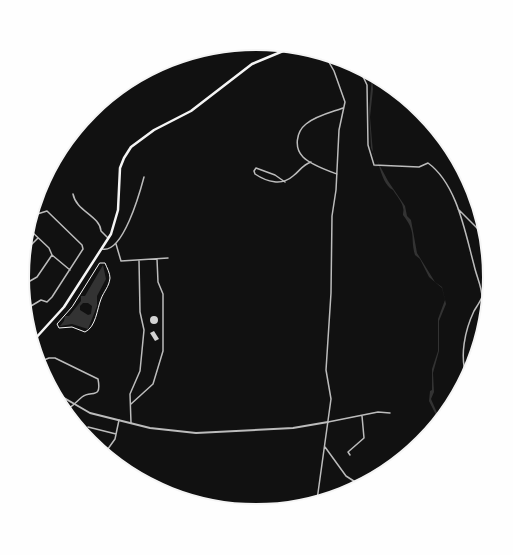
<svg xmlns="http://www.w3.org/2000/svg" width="513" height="555" font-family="'PT Sans',sans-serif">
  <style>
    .water { fill: #333; fill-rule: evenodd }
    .building { fill: #d3d3d3 }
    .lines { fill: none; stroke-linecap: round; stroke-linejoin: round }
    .path { stroke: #f5f5f5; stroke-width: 1 }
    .minor { stroke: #bcbcbc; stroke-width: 1.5 }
    .tertiary { stroke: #bcbcbc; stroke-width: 2 }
    .primary { stroke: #f5f5f5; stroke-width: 2.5 }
    .rim { fill: none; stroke: #f5f5f5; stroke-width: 2 }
  </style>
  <rect width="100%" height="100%" fill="#111"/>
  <path class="water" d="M372,78L373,89L370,117L373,153L388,181L405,206L407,216L411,220L417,253L435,282L442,287L446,304L439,321V351L433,373L434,392L431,399L438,415L434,426V418L436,415L429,401L430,391L432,390V369L438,351V319L445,300L442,288L429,277L420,259L415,255C410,237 417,233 403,215C403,212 404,210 403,208C403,203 396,195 393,190C385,186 382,175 379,166L373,167L379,165L371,148L369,109Z
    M103,265L106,279L97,296V306L88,329L72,324L60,326L64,321L65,316H69L81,301V296H85ZM83,303H88L92,306L91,314L88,315L80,310V306Z"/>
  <path class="building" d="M150 320a4 4 0 1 1 8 0a4 4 0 1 1-8 0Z
    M154,331L159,339L155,341L150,333Z"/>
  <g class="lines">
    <path class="path" d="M100,263H105C107,268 110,273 110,278C109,287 104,291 101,299C97,309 96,327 85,332L72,327L59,328L57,324L72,307Z"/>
    <path class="minor" d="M360,70L367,85L368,145L374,165L419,167L428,163C457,184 465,232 474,265C476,275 482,287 482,297C480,302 477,306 474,311C465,330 459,357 467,377
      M337,174C326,170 311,165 303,157C294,148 296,132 306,124C315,116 332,112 343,108
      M285,182L275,175L256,168L254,171L255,174C267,182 282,186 293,176C300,171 302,165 311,162
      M73,194C76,211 100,216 101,231L108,238
      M458,209L481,232L482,253L488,262
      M116,244L121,261L168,258
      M28,248L38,238
      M102,249C123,254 140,192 144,177
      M52,255L70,270
      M23,280L30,281L37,277L52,255L49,248L31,231
      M31,306L41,300L47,302L52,297L83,249L82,245L47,211L34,215
      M39,362L49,358H55L98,379C102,400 91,390 82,397C77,401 74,405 69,408L66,407
      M131,404L153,384L163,351V294L158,282L157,259
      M66,406V400
      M328,422L378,412L390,413
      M131,423L130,394L140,371L144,330L140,312L139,260
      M88,427L116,434
      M325,447L346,476L360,485
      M105,453L115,439L119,420
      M350,455L348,452L364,438L362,416
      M317,500L331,399L326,370L331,293L332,216L336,190L339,130L345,102L334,71L326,57"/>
    <path class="tertiary" d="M59,395L90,413L150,428L196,433L293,428L328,422"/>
    <path class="primary" d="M34,340L64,307L111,234L118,210L120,168L124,158L131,147L154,130L191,111L252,64L288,49"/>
  </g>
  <path d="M0 0H513V555H0ZM29 277a227 227 0 1 1 454 0a227 227 0 1 1-454 0Z" fill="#fefefe" fill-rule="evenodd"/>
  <path class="rim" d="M29 277a227 227 0 1 1 454 0a227 227 0 1 1-454 0Z"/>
</svg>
